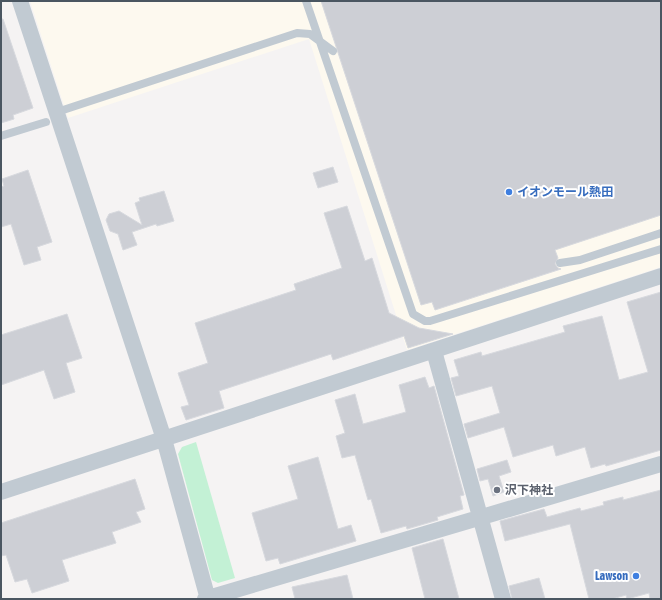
<svg xmlns="http://www.w3.org/2000/svg" width="662" height="600" font-family="'Asap Condensed','Noto Sans JP',sans-serif">
  <style>
    .commercial { fill: #fdf9ef }
    .green { fill: #c3f1d5 }
    .building { fill: #cdcfd5; stroke: #d7d9de }
    .lines { fill: none; stroke-linecap: round; stroke-linejoin: round }
    .service { stroke: #c1cad2; stroke-width: 8 }
    .minor { stroke: #c1cad2; stroke-width: 16 }
    .shop-dot { fill: #3f7fe0; stroke: #fff; stroke-width: 1.5 }
    .worship-dot { fill: #6b7280; stroke: #fff; stroke-width: 1.5 }
    .labels { text-anchor: middle; dominant-baseline: central; stroke-width: 4; stroke-linejoin: round; paint-order: stroke }
    .shop-label { font-size: 12px; font-weight: bold; fill: #366cbe; stroke: #fff; text-anchor: start }
    .worship-label { font-size: 12px; font-weight: bold; fill: #5b616d; stroke: #fff; text-anchor: start }
  </style>
  <rect width="100%" height="100%" fill="#f5f3f3"/>
  <path class="commercial" d="M30,1H661V267L407,350L309,39L68,118Z"/>
  <path class="green" d="M196,442L235,578L218,583L212,580L178,454L182,447Z"/>
  <path class="building" d="M321,1H661V215L555,250L558,258L555,264L558,268L561,269L435,310L432,302L421,305Z
    M1,19H3L33,108L13,115L14,119L1,123Z
    M333,167L338,182L318,188L313,173Z
    M28,170L52,242L37,247L41,260L24,265L11,224L1,227V187L4,186L2,179Z
    M164,191L174,221L157,226L156,224L132,232L137,245L123,250L118,234L110,231L106,220L109,214L119,211L142,225L135,203L140,201L139,198Z
    M347,206L365,261L372,258L389,313L419,328L453,334L408,348L404,336L333,360L331,354L219,391L224,408L186,420L181,407L189,405L178,373L208,363L195,323L296,290L294,284L342,268L324,213Z
    M661,292V450L606,466L605,464L591,468L585,447L556,456L553,445L513,457L504,427L468,438L464,424L500,413L492,386L456,396L451,378L459,376L454,360L481,352L482,356L565,332L563,326L602,316L619,380L648,372L627,302Z
    M67,314L82,358L66,363L75,392L54,399L44,370L1,385V335Z
    M425,377L429,388L434,386L464,495L460,496L463,509L437,517L438,520L407,529L406,526L381,533L371,499L368,500L355,455L342,458L336,436L345,433L335,400L355,394L363,424L406,412L399,385Z
    M318,457L338,529L351,525L356,541L280,564L278,558L266,561L252,513L298,499L288,466Z
    M507,460L511,472L499,476L504,492L493,496L488,479L480,481L477,469Z
    M135,479L145,509L136,512L141,522L112,532L116,543L62,560L69,581L32,593L27,579L15,582L6,555L1,556V523Z
    M661,490V599H650L649,593L627,599L626,595L612,599H589L570,524L505,541L500,521L544,509L547,517L580,508L581,511L604,505L603,502L623,497V500Z
    M443,539L459,599H425L412,548Z
    M347,575L353,599H295L292,587Z
    M539,578L545,599H512L509,586Z"/>
  <g class="lines">
    <path class="service" d="M306,1L413,314L425,321H430L661,249
      M57,112L297,33L310,34L333,51
      M1,136L46,122
      M560,263L580,260L661,233"/>
    <path class="minor" d="M20,1L164,439L208,599
      M434,351L503,599
      M1,492L661,276
      M205,599L661,464"/>
  </g>
  <g class="shop-dot">
    <circle cx="509" cy="192" r="4"/>
    <circle cx="636" cy="576" r="4"/>
  </g>
  <circle class="worship-dot" cx="497" cy="490" r="4"/>
  <g class="labels">
    <g class="shop-label">
      <text x="517" y="192">イオンモール熱田</text>
      <text x="628" y="576" text-anchor="end">Lawson</text>
    </g>
    <g class="worship-label">
      <text x="505" y="490">沢下神社</text>
    </g>
  </g>
  <rect width="662" height="600" fill="none" stroke="#4a5661" stroke-width="4"/>
</svg>
